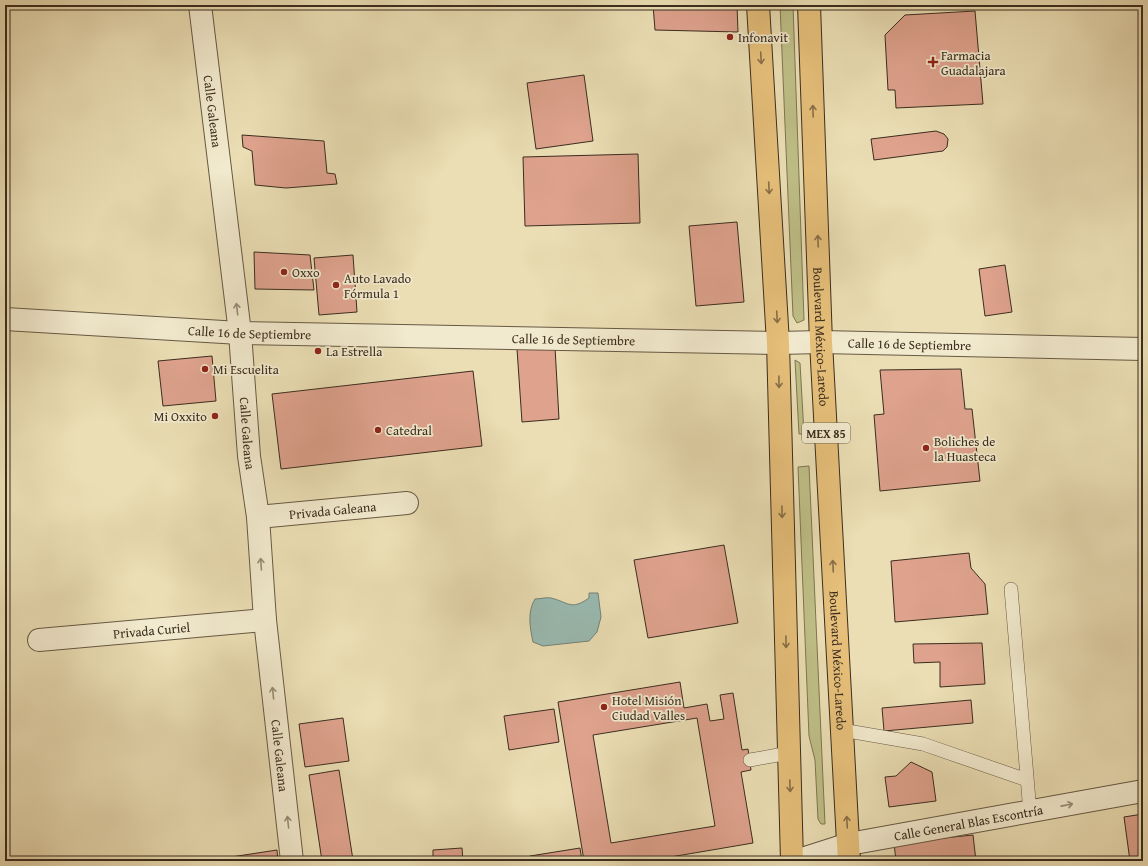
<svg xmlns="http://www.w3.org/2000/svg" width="1148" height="866" font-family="'Gentium Book Plus',serif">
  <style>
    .green { fill: #bfbf87; stroke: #7d7652 }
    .water { fill: #99bbb2; stroke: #738277 }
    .building { fill: #dea28d; stroke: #3b2d1e; fill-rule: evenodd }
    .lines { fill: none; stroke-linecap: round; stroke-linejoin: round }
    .service-casing { stroke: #675944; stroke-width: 14 }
    .minor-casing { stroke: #675944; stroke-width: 24 }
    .primary-casing { stroke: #3b2d1e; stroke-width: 24 }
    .service { stroke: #f2eace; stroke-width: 13 }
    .minor { stroke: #f2eace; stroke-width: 22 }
    .primary { stroke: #e6bf7a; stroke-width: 22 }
    .oneway { stroke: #886f47 }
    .oneway2 { stroke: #968c76 }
    .poi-dot { fill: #8f2418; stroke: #f2eace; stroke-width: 1.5 }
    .labels { text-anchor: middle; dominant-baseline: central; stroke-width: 3.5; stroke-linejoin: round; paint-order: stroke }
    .shield { fill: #f2eace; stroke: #726653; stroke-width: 1 }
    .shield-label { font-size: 12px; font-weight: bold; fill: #3b2d1e }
    .poi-label { font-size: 13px; fill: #3b2d1e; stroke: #f2eace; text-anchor: start }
    .street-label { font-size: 13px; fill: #3b2d1e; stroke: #f2eace }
  </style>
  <rect width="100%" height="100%" fill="#ebdeb4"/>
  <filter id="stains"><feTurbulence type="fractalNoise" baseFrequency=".005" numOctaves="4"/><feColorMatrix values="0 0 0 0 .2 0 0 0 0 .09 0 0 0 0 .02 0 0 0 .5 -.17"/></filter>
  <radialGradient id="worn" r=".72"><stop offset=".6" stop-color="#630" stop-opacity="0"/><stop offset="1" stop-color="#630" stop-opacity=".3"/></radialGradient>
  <path class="green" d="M780,5H793L804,320L797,323L793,316Z
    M795,360L800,363L804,434H799Z
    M809,466L825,824H821L818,819L815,760L809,736L798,467Z"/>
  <path class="water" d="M589,593H598L601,617L597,632L589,641L543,646L533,642C530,628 527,612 535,599C540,599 546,597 551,598C568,602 571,611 589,598Z"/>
  <path class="building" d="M653,5H737L738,32L655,30Z
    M975,11L983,104L896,108L895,90H888L885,35L905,15Z
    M584,75L593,141L536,149L527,83Z
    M936,131L944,134L948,139L947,147L943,151L874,160L871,139Z
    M242,135L324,141L327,173L335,174L337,184L286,188L255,185L252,151L243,147Z
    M638,154L640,223L525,226L523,157Z
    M737,222L744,302L696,306L689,226Z
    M254,252L310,255L314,290L255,289Z
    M353,255L357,312L319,315L314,258Z
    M1005,265L1012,312L985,316L979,269Z
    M555,347L559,419L522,422L517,349Z
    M212,356L216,401L163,406L158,361Z
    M961,369L965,409H972L980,481L880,491L874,415L884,414L880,370Z
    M473,371L482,446L281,469L272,394Z
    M724,545L738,623L648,638L634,560Z
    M969,553L971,568L985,584L988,614L895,622L891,561Z
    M982,643L985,684L940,687V662L914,663L913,644Z
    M680,682L684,708L707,704L710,721L724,719L720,695L733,693L742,750L748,749L751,770L741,772L753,843L647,861H584L558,702ZM697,718L715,826L611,843L593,735Z
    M971,700L973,723L884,731L882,708Z
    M554,709L559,742L509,750L504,716Z
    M343,718L349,761L305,767L299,724Z
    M911,762L932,772L936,801L889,807L885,777L896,776Z
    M339,770L353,860L322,861L309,775Z
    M1143,814V861H1130L1124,817Z
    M973,835L976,861H896L894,843Z
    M462,848L463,861H433V850Z
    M580,848L582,861H531L530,856Z
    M277,850L278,861H205Z"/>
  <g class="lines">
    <g class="service-casing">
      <path id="service" d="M1011,589L1030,812
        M842,730L923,744L1027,780
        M750,760L789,753"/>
    </g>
    <g class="minor-casing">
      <g id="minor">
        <path id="s1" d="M200,5L240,333L249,456L258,517L265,620L292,861"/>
        <path id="s2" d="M5,319L240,333L778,343L821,342L1143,349"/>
        <path id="s3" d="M258,517L407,503"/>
        <path id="s4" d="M39,640L265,620"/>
        <path id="s5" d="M796,861L849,844L1143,791"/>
      </g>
    </g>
    <g class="primary-casing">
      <g id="primary">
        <path d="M758,5L778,343L792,861"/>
        <path id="s6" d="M809,5L821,342L849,861"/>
      </g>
    </g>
    <use href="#service" class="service"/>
    <use href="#minor" class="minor"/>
    <use href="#primary" class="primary"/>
  </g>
  <defs><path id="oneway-shaft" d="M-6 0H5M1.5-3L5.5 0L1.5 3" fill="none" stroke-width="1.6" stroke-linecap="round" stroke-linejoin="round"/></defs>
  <g class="oneway">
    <use href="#oneway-shaft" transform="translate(761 58) rotate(87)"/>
    <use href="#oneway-shaft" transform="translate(813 111) rotate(-92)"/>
    <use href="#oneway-shaft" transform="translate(769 188) rotate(87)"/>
    <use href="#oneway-shaft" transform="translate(818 241) rotate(-92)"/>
    <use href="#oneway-shaft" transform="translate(777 317) rotate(87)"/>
    <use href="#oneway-shaft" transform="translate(779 382) rotate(89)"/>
    <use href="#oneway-shaft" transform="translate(782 512) rotate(89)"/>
    <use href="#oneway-shaft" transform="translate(833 566) rotate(-93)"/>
    <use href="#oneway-shaft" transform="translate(786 642) rotate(89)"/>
    <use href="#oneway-shaft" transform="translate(790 786) rotate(88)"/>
    <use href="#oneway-shaft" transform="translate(847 822) rotate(-93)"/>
  </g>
  <g class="oneway2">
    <use href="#oneway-shaft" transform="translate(237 309) rotate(-97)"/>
    <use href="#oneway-shaft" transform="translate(261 564) rotate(-94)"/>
    <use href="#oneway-shaft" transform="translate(273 693) rotate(-96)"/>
    <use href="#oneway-shaft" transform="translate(1067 805) rotate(-11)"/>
    <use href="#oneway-shaft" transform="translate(288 822) rotate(-96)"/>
  </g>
  <g class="poi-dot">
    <circle cx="730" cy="37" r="4"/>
    <path d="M931 56h4v4h4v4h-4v4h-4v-4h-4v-4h4z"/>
    <circle cx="284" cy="272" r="4"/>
    <circle cx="336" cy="285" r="4"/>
    <circle cx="318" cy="351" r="4"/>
    <circle cx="205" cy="369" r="4"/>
    <circle cx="215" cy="416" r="4"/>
    <circle cx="378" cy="430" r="4"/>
    <circle cx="926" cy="448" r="4"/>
    <circle cx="604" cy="707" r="4"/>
  </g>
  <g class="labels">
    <rect class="shield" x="802" y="423" width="48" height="20" rx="3"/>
    <g class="shield-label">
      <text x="826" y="433">MEX 85</text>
    </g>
    <g class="poi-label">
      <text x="738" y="37">Infonavit</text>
      <text x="941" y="55">Farmacia<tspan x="941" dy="15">Guadalajara</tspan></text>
      <text x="292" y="272">Oxxo</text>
      <text x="344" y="278">Auto Lavado<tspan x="344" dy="15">Fórmula 1</tspan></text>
      <text x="326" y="351">La Estrella</text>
      <text x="213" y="369">Mi Escuelita</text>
      <text x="207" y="416" text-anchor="end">Mi Oxxito</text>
      <text x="386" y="430">Catedral</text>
      <text x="934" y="441">Boliches de<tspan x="934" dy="15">la Huasteca</tspan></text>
      <text x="612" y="700">Hotel Misión<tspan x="612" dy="15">Ciudad Valles</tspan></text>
    </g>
    <g class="street-label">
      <text stroke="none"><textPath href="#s1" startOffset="107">Calle Galeana</textPath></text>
      <text stroke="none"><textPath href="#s2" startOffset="245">Calle 16 de Septiembre</textPath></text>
      <text stroke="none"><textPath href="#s6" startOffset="332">Boulevard México-Laredo</textPath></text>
      <text stroke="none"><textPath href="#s2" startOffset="569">Calle 16 de Septiembre</textPath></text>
      <text stroke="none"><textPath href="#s2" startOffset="905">Calle 16 de Septiembre</textPath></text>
      <text stroke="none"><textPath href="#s1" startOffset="431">Calle Galeana</textPath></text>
      <text stroke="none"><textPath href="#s3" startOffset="75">Privada Galeana</textPath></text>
      <text stroke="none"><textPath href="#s4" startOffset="113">Privada Curiel</textPath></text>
      <text stroke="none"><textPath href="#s6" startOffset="656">Boulevard México-Laredo</textPath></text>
      <text stroke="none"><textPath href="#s1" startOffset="755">Calle Galeana</textPath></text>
      <text stroke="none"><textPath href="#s5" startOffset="177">Calle General Blas Escontría</textPath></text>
    </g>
  </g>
  <rect width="1148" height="866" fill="none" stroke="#ebdeb4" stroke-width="20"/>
  <rect x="6" y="6" width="1136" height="854" fill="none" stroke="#3b2d1e" stroke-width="2"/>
  <rect x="10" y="10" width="1128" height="846" fill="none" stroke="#3b2d1e"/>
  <rect width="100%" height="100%" filter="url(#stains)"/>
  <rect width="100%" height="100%" fill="url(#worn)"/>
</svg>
